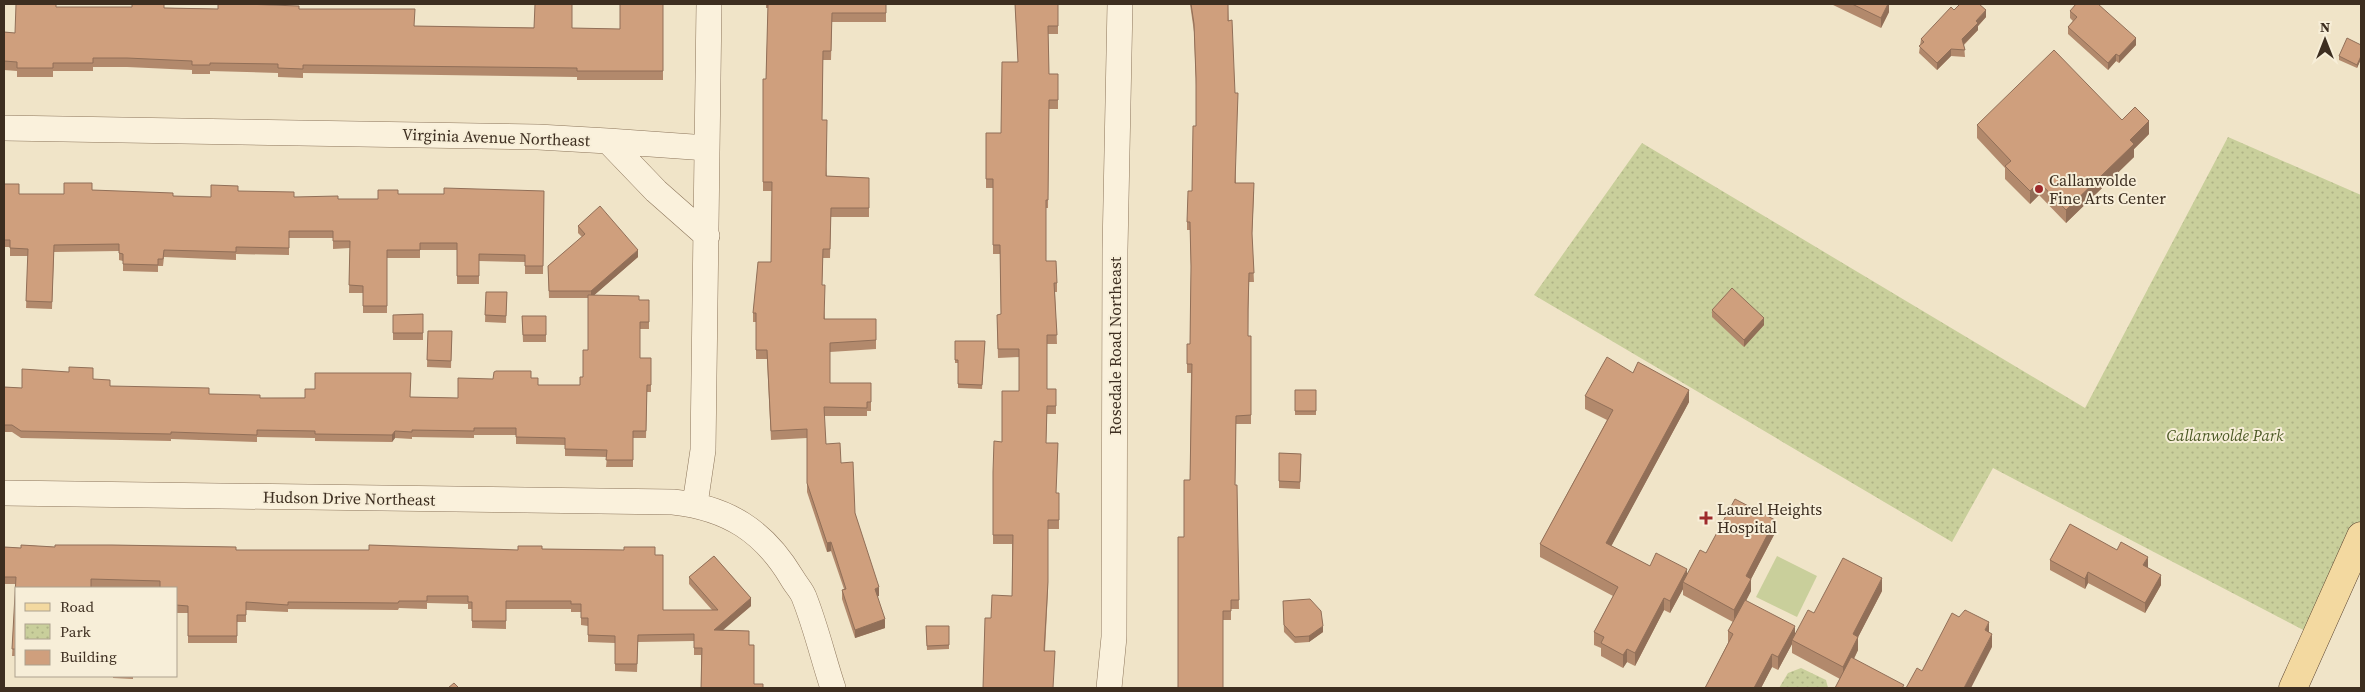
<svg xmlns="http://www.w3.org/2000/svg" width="2365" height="692" font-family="'Source Serif 4',serif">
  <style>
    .green { fill: #c9cf9b }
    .park { fill: url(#park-dots) }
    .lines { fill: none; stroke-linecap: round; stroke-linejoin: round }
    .minor-casing { stroke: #8d765c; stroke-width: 26 }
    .major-casing { stroke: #5b4430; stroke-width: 29 }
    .minor { stroke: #faf1dc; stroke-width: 25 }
    .major { stroke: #f3d9a0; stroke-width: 28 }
    .wall { fill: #b2896c }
    .shaded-wall { fill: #916f58 }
    .building { fill: #cf9f7d; stroke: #916f58 }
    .poi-dot { fill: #9e2a2b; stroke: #f7eed8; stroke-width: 2 }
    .labels { text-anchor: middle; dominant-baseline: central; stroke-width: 4; stroke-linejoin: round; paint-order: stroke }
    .street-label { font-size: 16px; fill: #3d2e20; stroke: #f7eed8 }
    .poi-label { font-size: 16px; fill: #3d2e20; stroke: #f7eed8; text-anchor: start }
    .park-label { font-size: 16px; font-style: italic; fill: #4d5a26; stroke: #f7eed8 }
  </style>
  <defs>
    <pattern id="park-dots" width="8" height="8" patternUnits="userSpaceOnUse" patternTransform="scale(1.25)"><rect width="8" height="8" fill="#c9cf9b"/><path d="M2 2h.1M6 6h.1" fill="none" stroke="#aeb285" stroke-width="1.8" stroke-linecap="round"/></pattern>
  </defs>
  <rect width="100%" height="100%" fill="#f0e4c8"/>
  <path class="green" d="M1777,556L1817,576L1797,617L1756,597Z"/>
  <path class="park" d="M2228,137L2361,195V533L2313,635L1993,468L1952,542L1534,295L1642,143L2085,408Z
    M1801,668L1826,680L1828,688H1779L1788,673Z"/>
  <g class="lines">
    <g class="minor-casing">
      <path id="minor" d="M4,128L538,137L608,141L656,191L707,236
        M608,141L707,148
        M4,493L673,502C728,508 764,531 792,578C796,585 802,591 804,597C816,627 823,658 833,688
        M695,504L703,450L709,4
        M1109,688L1114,637L1115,250L1120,4"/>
    </g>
    <g class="major-casing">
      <path id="major" d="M2293,688L2361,536"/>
    </g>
    <use href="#minor" class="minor"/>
    <use href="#major" class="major"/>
  </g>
  <path class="wall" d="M663,4V80H577V77L303,73V78L278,77V73L210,71V74H192V70L127,67H93V71H53V77H17V71L4,70V32L15,33L56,7H132L218,9H299L415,26L620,29Z
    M766,4H886V22H832L831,60H823L822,120L827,176L869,178V217H831L830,258H823L822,285L825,319H876V349L830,352V383H871V411H867V416H824L826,444L841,463L855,513L879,596H877L885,628L855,638L842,599V590L844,589L831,551L827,552L807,492V438L771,440L767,359H756V322H753V313L771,262L772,191H763V79H766L768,8H766Z
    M1015,4H1058V34H1048L1049,74H1058V109H1049L1048,208H1046V261L1057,283V292H1055L1057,344H1047V389H1056V414H1047L1046,443L1056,493H1059V529H1048V591L1045,651L1055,660L991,618L1012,596V544H993V472L1019,391V357L998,358L997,323L1001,314L1000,254H993V188H986V133H1001L1018,62Z
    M1190,4H1228L1236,183L1254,192L1252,237L1254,282H1249L1248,336H1251V424H1236L1235,485H1237L1239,609H1231V620H1223L1184,537L1190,480L1191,373H1187V364L1190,344L1191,271L1190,230H1187V222L1192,191L1196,126V86L1194,32Z
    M1831,4H1889V12L1881,28Z
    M1954,10L1986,17L1978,26V30L1964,45L1965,57L1951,56L1937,70L1919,53L1921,39Z
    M2070,11L2136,45L2119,63L2116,61L2108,70L2068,34V27L2073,21L2070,18Z
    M2361,45V59L2357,68L2339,60V56Z
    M2122,120L2149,134L2134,149V157L2066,223L2039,195L2030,204L2005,179V168L1977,138V125Z
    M4,184L19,194H64L92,190L173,196L211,197L238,191L294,197L338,199H378L398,194H444L544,191L543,274H525V262L479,261V284H457V250H420V258H387V313H363V293H349L350,248L333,249V238H289V255L236,254V260L164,257L163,266H158V272L123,271V261L119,260V251L54,252L52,309L26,308L28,256H10V247H4Z
    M578,226L638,257L594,295L639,300H649V329H640V358H651V392H647L646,438H633V467H606L607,457L565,456V445L516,444V435H474V438L412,437V439L395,438L392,442L315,441V438L257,437V442L171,439V441L21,438L12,432H4V387L22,388L69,372L93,379L110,386L260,398L410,397L458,398L493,379L531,378L538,385H580L583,377L588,350V298H549L548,266L582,237L578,233Z
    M486,292H507L506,323L485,322Z
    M1712,310L1764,325L1744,347L1712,317Z
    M423,314V340H393V315Z
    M522,316H546V342H523Z
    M428,331H452L451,368L427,367Z
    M955,341H985L982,389L958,388V363H955Z
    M1633,373L1689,402L1611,546L1650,566L1687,575L1706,553L1775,533L1751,579V591L1746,601L1795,635L1814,613L1882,591L1858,637V650L1854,659L1904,688L1840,679L1792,653V644L1778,670L1772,667L1761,688H1705L1728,643V631L1733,622L1683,595V589L1670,613L1664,610L1635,666L1627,662L1623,668L1601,656V648L1594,645V632L1613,596L1540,557V544L1607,420L1585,409V396Z
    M1295,390H1316V415H1295Z
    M1279,453L1301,454L1300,489L1279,488Z
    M21,545L55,547V545H112L236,547V550H369V545L518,550V546H542V549L624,550V547H655V555H663V610H712L689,584V577L714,556L751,598V606L722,630L749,631V645H754V684H763V688H701V655H694V641L638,642L637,672L615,671V643L588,642V626L581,625V612H571V609H506V629L472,628V609H468V604L427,603V609L399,608L398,610L288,609V612L246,610V622H237V643H188V613H176V588L91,587V588H16V656H12L16,584H4V547L21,548Z
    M2050,560L2148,567L2147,568L2161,585L2145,613L2088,583L2085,589L2050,570Z
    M1283,601L1323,632L1309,642L1295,643L1284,632Z
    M926,626L949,645V649L927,650Z
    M113,676H133V679L113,678Z"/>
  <path class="shaded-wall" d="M1888,4H1889V12L1881,28V18Z
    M1986,10V17L1978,26V30L1962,46V39L1976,21Z
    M2136,38V45L2119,63V56Z
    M1951,49V56L1937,70V63Z
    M2116,54V61L2108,70V63Z
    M2361,56V59L2357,68V65Z
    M2149,121V134L2134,149V157L2066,223V210L2130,140Z
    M2039,182V195L2030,204V191Z
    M638,250V257L591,298V291Z
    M1764,318V325L1744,347V340Z
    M1689,390V402L1606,556V543Z
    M395,431V438L392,442V435Z
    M1775,520V533L1751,579V591L1734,623V610L1746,576Z
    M831,542V551L827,552V543Z
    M2148,557V567L2143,575V565Z
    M1687,569V582H1683V589L1670,613V601Z
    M2088,572V583L2085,589V579Z
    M2161,575V585L2145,613V603Z
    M1882,578V591L1853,647V634Z
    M879,587V596L875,597V589Z
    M751,598V606L714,638V630Z
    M1664,598V610L1635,666V653Z
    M885,619V628L855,638V630Z
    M1989,622V635L1985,630Z
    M1323,626V632L1309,642V636Z
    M1795,626V639L1792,640V644L1778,670V657Z
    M1992,634V647L1971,688H1964Z
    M1858,637V650L1843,680V667Z
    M1627,649V662L1623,668V655Z
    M1772,654V667L1761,688H1754Z"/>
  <path class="building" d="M16,4H56V7H132V4H164V8L218,9V4H243L299,6V9H415L414,26L534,28L535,4H572V28L620,29V4H663V71H577V68L303,65V69L278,68V64L210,63V65H192V61L127,58H93V63H53V68H17V62L4,61V32L15,33Z
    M768,4H886V13H832L831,51H823L822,120H827L826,176L869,178V208H831L830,249H823L822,285H825L824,319H876V340L830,343V383H871V402H867V408L824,407L826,444L840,443L841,463L853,462L855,513L879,587L875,589L885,619L855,630L842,590L846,589L831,542L827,543L807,483V429L771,431L767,350H756V313H753L758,262H771L772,182H763V79H766Z
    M1015,4H1058V26H1048L1049,74H1058V100H1049L1048,200H1046V261H1056L1057,283H1054L1057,335H1047V389H1056V406H1047L1046,443H1058L1056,493H1059V520H1048V582L1044,651H1055L1053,688H983L985,618H991L992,595L1012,596L1013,535H993V472L994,441L1002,442V391H1019V349H998L997,315L1001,314L1000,245H993V179H986V133H1001L1002,62H1018Z
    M1191,4H1228V21L1232,20L1235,93H1238L1235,183H1254L1252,233L1254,273H1249L1248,309V336H1251V415L1236,416L1235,485H1237L1239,600H1231V611H1223V688H1178V537H1184V480H1190L1192,364H1187V344H1190L1191,266L1190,222H1187L1188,191H1192L1193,126H1196V78L1194,24Z
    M1852,4H1888L1881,18Z
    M1960,4H1979L1986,10L1976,21L1978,23L1962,39L1965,50L1951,49L1937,63L1919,46L1924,42L1921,39L1951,7L1954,10Z
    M2076,4H2098L2136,38L2119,56L2116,54L2108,63L2068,27L2077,17L2070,11Z
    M2347,38L2361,45V56L2357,65L2339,56Z
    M2054,50L2122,120L2135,107L2149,121L2130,140L2134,144L2066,210L2039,182L2030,191L2005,166L2011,161L1977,125Z
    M64,183H92V190L173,193V196L211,197V185L238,186V191L294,192V197L338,196V199H378V190H398V194H444V188L544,191L543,266H525V255L479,254V276H457V243H420V250H387V306H363V286L349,285L350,241H333V231H289V248L236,247V252L164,250L163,259H158V265L123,264V254L119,253V244L54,245L52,302L26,301L28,249L10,248V240H4V184H19V194H64Z
    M600,206L638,250L591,291H549L548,266L585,234L578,226Z
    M1732,288L1764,318L1744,340L1712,310Z
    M486,292H507L506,316L485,315Z
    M588,295L639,296V300H649V322H640V358H651V385H647L646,431H633V460H606L607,450L565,449V438L516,437V428H474V431L412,430V432L395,431L392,435L315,434V431L257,430V435L171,432V434L21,431L12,425H4V387L22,388V369L69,372V367L93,368V379L110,380V386L209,388V394L260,395V398H305V389H315V373H411L410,397L458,398V378L493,379L494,372L496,371H531V378H538V385H580V377H583V350H588Z
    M423,314V333H393V315Z
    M522,316H546V335H523Z
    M428,331H452L451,361L427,360Z
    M955,341H985L982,385L958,384V360H955Z
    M1607,357L1633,373L1638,362L1689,390L1606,543L1650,566L1656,553L1687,569L1670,601L1664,598L1635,653L1627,649L1623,655L1601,643L1604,637L1594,632L1618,587L1540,544L1613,410L1585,396Z
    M1295,390H1316V411H1295Z
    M1279,453L1301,454L1300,482L1279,481Z
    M1735,499L1775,520L1746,576L1751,579L1734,610L1683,582L1700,550L1706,553Z
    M2070,524L2117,550L2121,542L2148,557L2143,565L2161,575L2145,603L2088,572L2085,579L2050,560Z
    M21,545L55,547V545H112L236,547V550H369V545L518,550V546H542V549L624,550V547H655V555H663V610H718L689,577L714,556L751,598L714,630L749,631V645H754V684H763V688H701L702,648H694V634L638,635L637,664H615V636L588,635V618H581V604H571V601H506V621H472V602H468V596H427V601H399L398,603L288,602V605L246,602V615H237V636H188V606L176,605V588H160V581L91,579V588H16V649H12L16,577H4V547L21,548Z
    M1843,558L1882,578L1853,634L1858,637L1843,667L1792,640L1808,610L1814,613Z
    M1310,599L1321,611L1323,626L1309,636L1295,637L1284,625L1283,601Z
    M1745,600L1795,626L1778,657L1772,654L1754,688H1705L1733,634L1728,631Z
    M1965,610L1989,622L1985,630L1992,634L1964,688H1906L1917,668L1922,671L1952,613L1959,617Z
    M926,626H949V645L927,646Z
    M1851,657L1904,685L1902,688H1835Z
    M454,683L459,688H448Z"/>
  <g class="poi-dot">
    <circle cx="2039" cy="189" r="5"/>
    <path d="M1703.5 510.5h5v5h5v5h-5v5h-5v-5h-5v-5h5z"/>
  </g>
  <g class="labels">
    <g class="street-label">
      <text transform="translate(496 137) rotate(2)">Virginia Avenue Northeast</text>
      <text transform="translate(1115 346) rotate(-90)">Rosedale Road Northeast</text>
      <text transform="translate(349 498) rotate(1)">Hudson Drive Northeast</text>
    </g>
    <g class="poi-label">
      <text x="2049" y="180">Callanwolde<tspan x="2049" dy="18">Fine Arts Center</tspan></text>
      <text x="1717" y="509">Laurel Heights<tspan x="1717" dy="18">Hospital</tspan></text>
    </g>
    <g class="park-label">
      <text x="2225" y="435">Callanwolde Park</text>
    </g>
  </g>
  <rect width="2365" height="692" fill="none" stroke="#3d2e20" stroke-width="10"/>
  <rect x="15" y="587" width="162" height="90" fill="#f7eed8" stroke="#ada18e"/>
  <rect x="25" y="603" width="25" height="8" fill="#f3d9a0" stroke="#ada18e"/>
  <text x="60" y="612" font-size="15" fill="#3d2e20">Road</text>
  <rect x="25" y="624" width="25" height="15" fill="url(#park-dots)" stroke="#ada18e"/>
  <text x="60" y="637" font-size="15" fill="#3d2e20">Park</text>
  <rect x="25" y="650" width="25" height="15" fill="#cf9f7d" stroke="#ada18e"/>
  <text x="60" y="662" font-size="15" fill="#3d2e20">Building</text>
  <g transform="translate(2325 40)" stroke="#f7eed8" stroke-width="4" paint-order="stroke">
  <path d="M0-4L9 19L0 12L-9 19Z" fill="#3d2e20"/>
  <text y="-8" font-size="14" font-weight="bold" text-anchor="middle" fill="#3d2e20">N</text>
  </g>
</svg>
